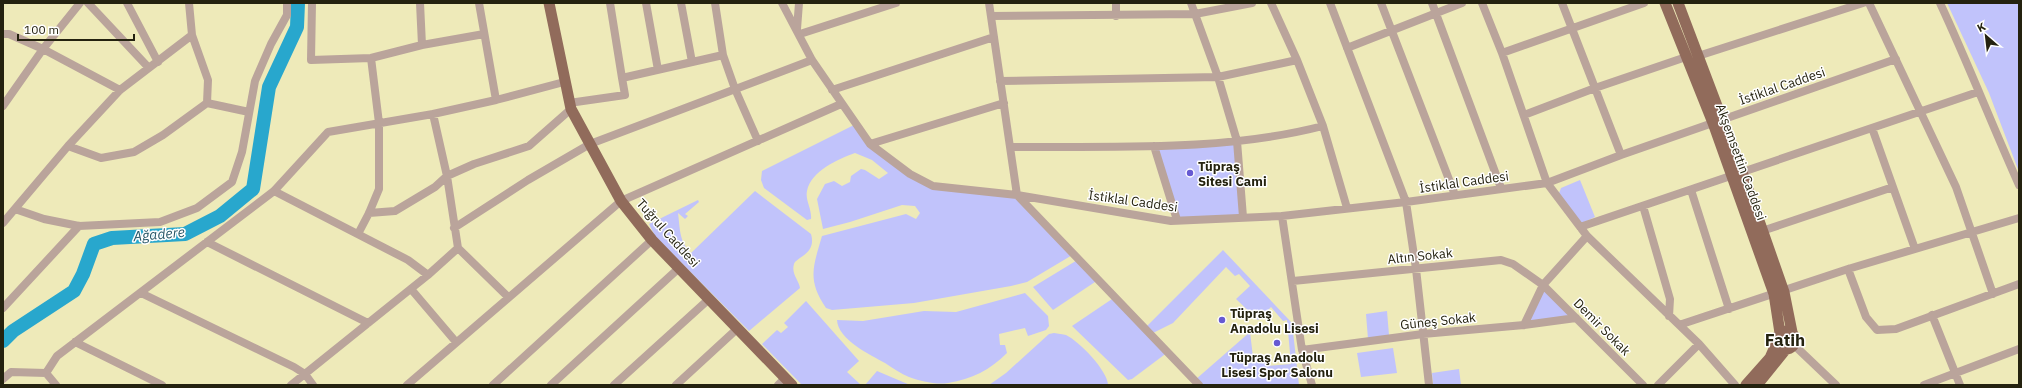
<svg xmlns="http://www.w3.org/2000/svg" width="2022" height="388" font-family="'IBM Plex Sans',sans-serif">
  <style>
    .green { fill: #c1c3fb }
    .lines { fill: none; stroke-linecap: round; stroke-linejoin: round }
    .river { stroke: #28a7cd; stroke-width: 14 }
    .minor { stroke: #baa49b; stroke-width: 8 }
    .major { stroke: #916b5b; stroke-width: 11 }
    .poi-dot { fill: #6659d2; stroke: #fff; stroke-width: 1.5 }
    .labels { text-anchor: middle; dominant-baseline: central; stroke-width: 3; stroke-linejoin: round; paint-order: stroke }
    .street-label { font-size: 13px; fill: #24220f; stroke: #fff }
    .poi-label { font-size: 13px; font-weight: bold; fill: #24220f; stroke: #fff; text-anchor: start }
    .water-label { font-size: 14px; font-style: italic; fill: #275768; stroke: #fff }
    .district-label { font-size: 17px; font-weight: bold; fill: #24220f; stroke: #fff }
  </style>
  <rect width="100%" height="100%" fill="#eeeab9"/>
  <path class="green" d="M1947,3H2019V172L1989,93Z
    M856,124L870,144L933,186L1017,195L1074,254L1027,282L1011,286L914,303L832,310L826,308C807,280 813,267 822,236L906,214L916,219L920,213L915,206L902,205L850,222L823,229L817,199L825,184L834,181L842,186L850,182L851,176L861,169L865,170L879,179L888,173L872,160L855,153C838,159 811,171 807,191C805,200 812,209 811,219L807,220L764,188L761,180L762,171Z
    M1237,141L1243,217L1177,220L1154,146Z
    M1580,180L1595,217L1580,224L1558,196L1561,188Z
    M755,191L811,234C817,254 796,257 794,264C791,274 799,280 800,288L749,331L655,236L649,224L698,200L699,202L685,214L688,216L685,219L678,213C680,228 679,242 691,253Z
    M1223,250L1292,323L1299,385H1199L1195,380L1250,332L1253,357L1266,355L1267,366L1291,364L1287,320L1283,321L1271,307L1258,320L1236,299L1250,286L1239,274L1235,276L1226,267L1173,323L1151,334L1168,352L1132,379L1128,380L1072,326L1115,297L1145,328Z
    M1079,259L1098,280L1053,310L1033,287Z
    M1543,285L1576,318L1524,325Z
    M1025,293L1048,316L1049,326L1046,330L1028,336L1025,328L999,334L1000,345H1005L1007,353C990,370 972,379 948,383C936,385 920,381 909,377C901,374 893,368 885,363C871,355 838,340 837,320L863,321L924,311L956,312Z
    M806,301L859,361L847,372L861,385H802L762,344L777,330L781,333L788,327L784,323Z
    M1387,311L1389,335L1368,339L1366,314Z
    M1054,333C1058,334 1063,334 1066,335C1079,341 1108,371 1108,385H989L1006,373L1049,334Z
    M1393,348L1397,373L1361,377L1357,353Z
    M1459,369L1461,385H1433L1432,373Z
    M877,371L910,385H865Z"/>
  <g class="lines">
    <path class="river" d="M3,341L13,331L74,291L83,274L94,244L112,238L185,234L220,216L253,189L269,87L297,27L298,3"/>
    <path class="minor" d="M88,3L148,67
      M127,3L158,62
      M312,3L311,60L371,58L422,45L420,3
      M479,3L496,100
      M610,3L622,78L723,55
      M646,3L658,70
      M681,3L692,62
      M715,3L723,55L735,89L758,141
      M782,3L812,60L870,144L910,174L933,186L1017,195L1171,221L1282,216L1406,202L1547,183L1621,155L1896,59
      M989,3L1017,195L1199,385
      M1116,3V16
      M1191,3L1218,77L1237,141L1243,217
      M1271,3L1297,60L1323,126L1347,208
      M1330,3L1406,202L1416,269L1429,385
      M1381,3L1455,195
      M1432,3L1501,188
      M1482,3L1502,53L1547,183L1587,236L1699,344L1735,385
      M1562,3L1621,155
      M1869,3L1956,187L1993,294
      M1940,3C1968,63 1992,125 2019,185
      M991,16L1195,14L1252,3
      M797,29L799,3
      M3,34H9L43,49L120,90
      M800,34L896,3
      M422,45L484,34
      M1347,48L1462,3
      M1502,53L1644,3
      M1698,56L1863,3
      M1000,81L1218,77L1297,60
      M832,90L994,37
      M207,103L249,112
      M569,103L625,95L622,78
      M3,106L43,49L80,3
      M433,114L447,176L458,248L508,297
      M1524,115L1595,88L1686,57
      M1872,128L1915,249
      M870,144L1004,103
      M68,146L101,158L134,152L163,135L207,103L208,80L192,35
      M1154,146L1177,220
      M1011,147C1114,146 1222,152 1323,126
      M1691,190L1729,309
      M274,191L408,260L428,275
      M1643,206L1670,299L1669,316
      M15,209L44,219L79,226L160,222L197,208L232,182L242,152L255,81L271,44L287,15V3
      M369,213L395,211L435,187L447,176L474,164L529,146L571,109
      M1282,216L1302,350L1312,385
      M3,223L68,146L120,90L192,35L189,3
      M1580,227L1978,92
      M454,228L528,180L590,144L812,60
      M1762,231L1893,187
      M358,234L369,213L379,189V123L371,58
      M207,242L368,323
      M1848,269L1866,317L1877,330L1896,329L2019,284
      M1293,281L1501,260L1513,264L1543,285L1643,385
      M411,289L456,342
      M141,293L294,367L305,374L313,385
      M3,308L79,226
      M1932,315L1960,385
      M1524,325L1543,285L1587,236
      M1679,325L1848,269L2019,218
      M75,342L162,385
      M1794,345L1836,385
      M1302,350L1423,334L1524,325L1576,318
      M3,379L11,372L46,373
      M56,385L46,373L57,356L274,191L328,132L433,114L496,100L564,82
      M291,385L428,275L458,248
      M407,385L621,201L841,104
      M493,385L652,240
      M551,385L679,268
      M614,385L709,299
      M676,385L738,328
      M778,385L785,378
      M1658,385L1699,344
      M1924,385L2019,349"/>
    <path class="major" d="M549,3L571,109L621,201L652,240L792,385
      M1665,3L1713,123L1774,294L1780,333
      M1678,3L1742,172L1784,292L1792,332
      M1777 340a9 9 0 1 1 18 0a9 9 0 1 1-18 0Z
      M1746,385L1770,358L1777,342
      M1757,385L1786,349"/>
  </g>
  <g class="poi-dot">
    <circle cx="1190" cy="173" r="4"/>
    <circle cx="1222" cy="320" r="4"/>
    <circle cx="1277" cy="343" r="4"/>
  </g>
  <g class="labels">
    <g class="street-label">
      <text transform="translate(1782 86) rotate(-19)">İstiklal Caddesi</text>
      <text transform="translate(1741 162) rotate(70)">Akşemsettin Caddesi</text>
      <text transform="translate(1464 182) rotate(-8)">İstiklal Caddesi</text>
      <text transform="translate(1133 201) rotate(8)">İstiklal Caddesi</text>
      <text transform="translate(668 233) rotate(48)">Tuğrul Caddesi</text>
      <text transform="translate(1420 256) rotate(-6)">Altın Sokak</text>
      <text transform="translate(1438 321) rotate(-6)">Güneş Sokak</text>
      <text transform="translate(1602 327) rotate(45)">Demir Sokak</text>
    </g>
    <g class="poi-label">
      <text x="1198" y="166">Tüpraş<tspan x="1198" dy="15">Sitesi Cami</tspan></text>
      <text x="1230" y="313">Tüpraş<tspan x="1230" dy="15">Anadolu Lisesi</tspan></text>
      <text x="1277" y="357" text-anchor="middle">Tüpraş Anadolu<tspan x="1277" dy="15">Lisesi Spor Salonu</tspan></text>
    </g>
    <g class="water-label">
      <text transform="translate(159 234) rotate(-5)">Ağadere</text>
    </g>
    <g class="district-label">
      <text x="1785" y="340">Fatih</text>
    </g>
  </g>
  <rect width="2022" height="388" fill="none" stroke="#24220f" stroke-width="8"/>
  <g transform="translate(1986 36) rotate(332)" stroke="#ffffff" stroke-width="3" paint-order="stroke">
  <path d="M0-3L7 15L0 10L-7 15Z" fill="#24220f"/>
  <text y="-6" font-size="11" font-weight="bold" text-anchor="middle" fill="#24220f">K</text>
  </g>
  <path d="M18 34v6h116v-6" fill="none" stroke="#24220f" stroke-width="2"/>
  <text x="24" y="34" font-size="12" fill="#24220f" stroke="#ffffff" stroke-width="3" paint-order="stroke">100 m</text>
</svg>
